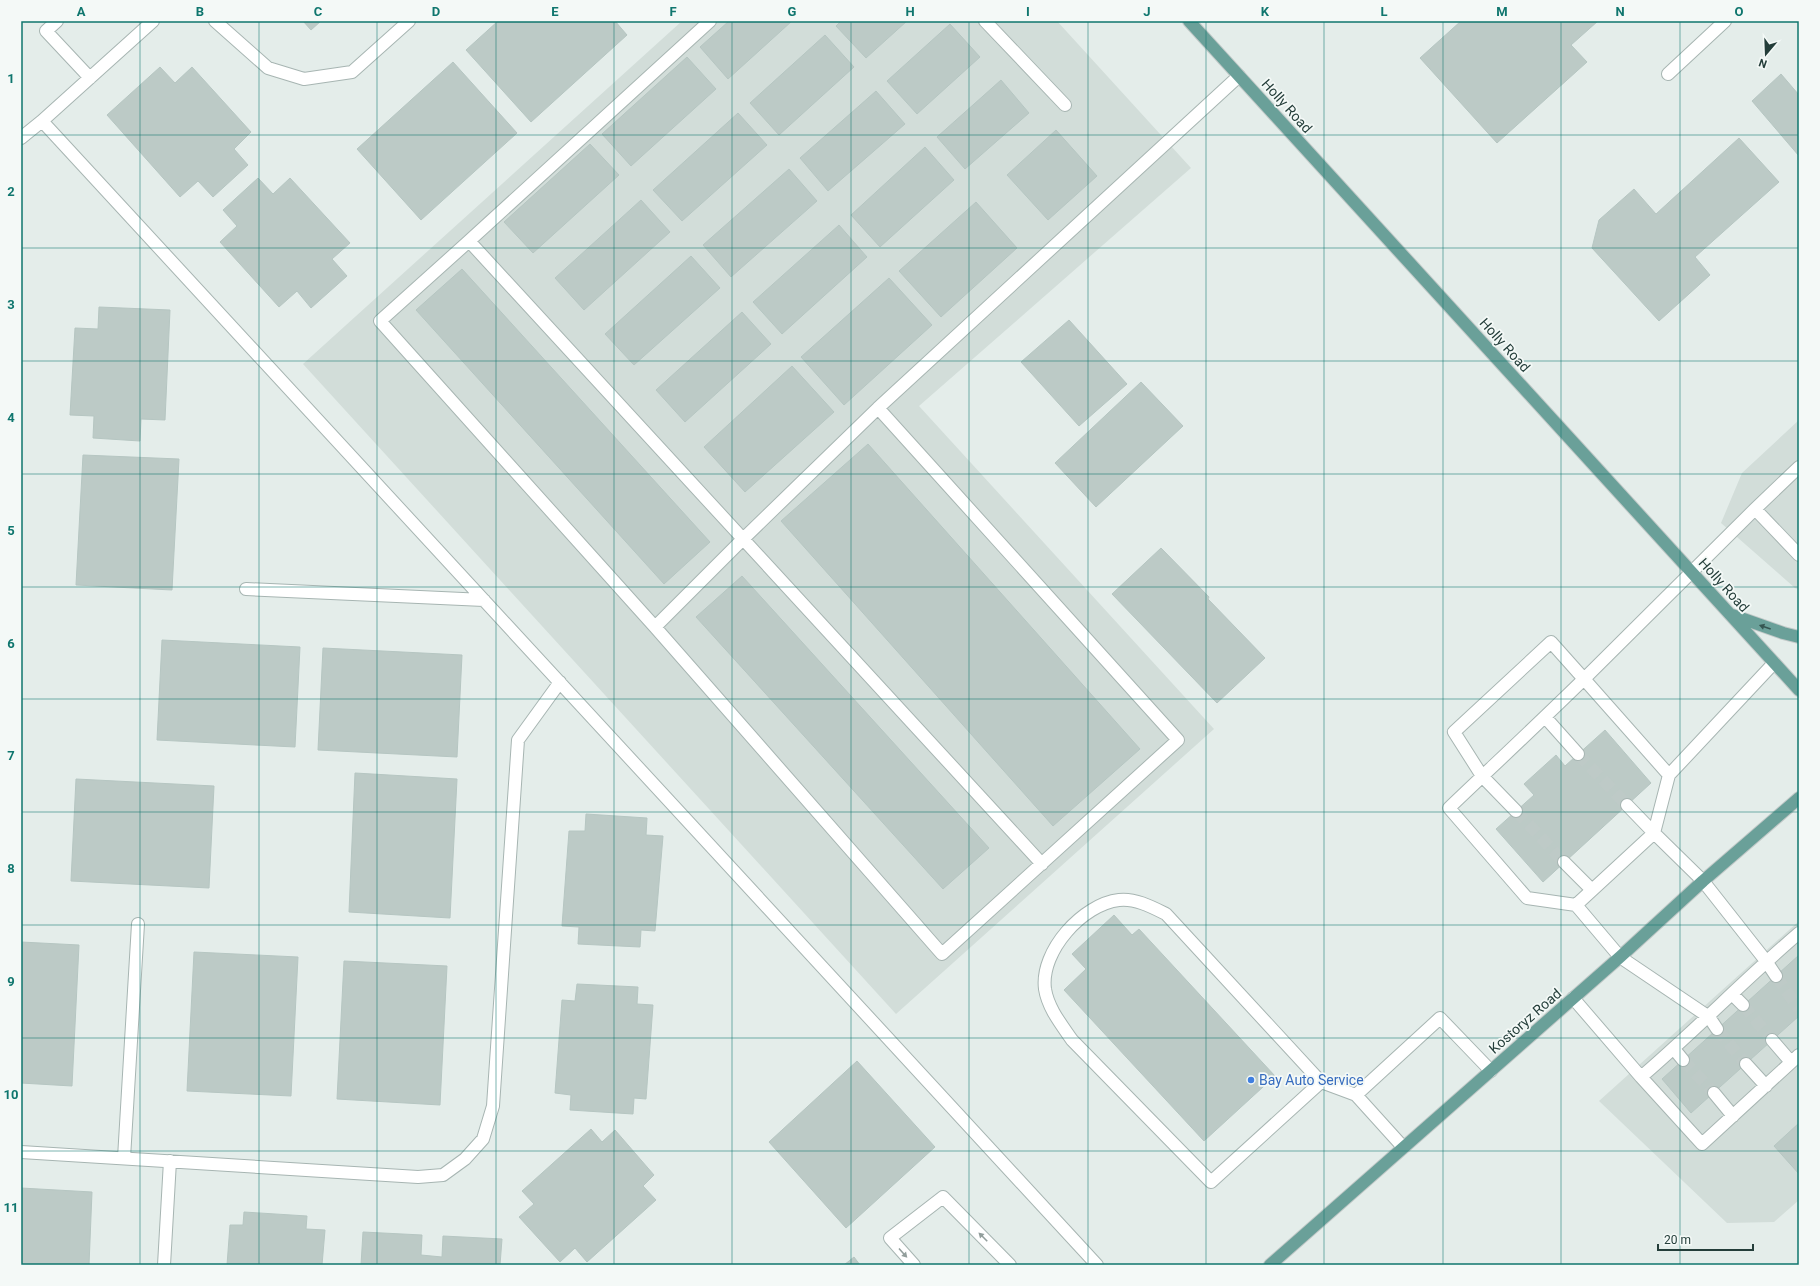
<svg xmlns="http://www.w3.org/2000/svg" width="1820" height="1286" font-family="Roboto,sans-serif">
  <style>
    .built { fill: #d2ddd9 }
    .building { fill: #bccac6; stroke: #b6c6c2 }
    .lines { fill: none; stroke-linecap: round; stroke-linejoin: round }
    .minor-tunnel { stroke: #becac7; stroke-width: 12; stroke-dasharray: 12 6; stroke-linecap: butt }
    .minor-casing { stroke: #a7b5b2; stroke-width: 14 }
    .major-casing { stroke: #c2c9c8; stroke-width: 14 }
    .minor { stroke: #fff; stroke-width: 12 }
    .major { stroke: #6aa099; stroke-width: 12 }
    .oneway { fill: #365652 }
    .oneway2 { fill: #929e9c }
    .grid { fill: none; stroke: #0f766e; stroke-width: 1; stroke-opacity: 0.55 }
    .shop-dot { fill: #3f7fe0; stroke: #f4f9f7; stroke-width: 1.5 }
    .labels { text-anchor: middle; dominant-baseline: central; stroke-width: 3.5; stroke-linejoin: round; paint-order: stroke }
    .street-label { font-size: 14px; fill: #243e3a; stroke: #f4f9f7 }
    .shop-label { font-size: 14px; fill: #366cbe; stroke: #f4f9f7; text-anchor: start }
    .neatline { fill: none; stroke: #0f766e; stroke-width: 1.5 }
    .grid-label { font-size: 13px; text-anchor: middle; font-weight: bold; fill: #0f766e }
  </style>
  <rect width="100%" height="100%" fill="#e4edea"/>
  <path class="built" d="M682,21H1057L1191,168L919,406L1214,729L896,1014L303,364Z
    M1799,420V590L1795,588L1721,523L1742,473Z
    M1799,921V1200L1774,1222L1727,1223L1599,1101Z"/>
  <path class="building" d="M303,21H321L311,30Z
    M498,21H615L627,35L531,122L466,50Z
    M729,21H792L728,79L700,47Z
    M841,21H907L866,58L836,26Z
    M1461,21H1598L1571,45L1587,62L1497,143L1420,58Z
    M950,24L980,57L917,114L887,81Z
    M825,35L854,67L779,135L750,103Z
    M687,57L716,89L631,166L602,134Z
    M453,62L517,133L421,220L357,149Z
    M160,67L175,83L192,67L251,132L234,149L248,165L213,197L198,181L180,197L107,115Z
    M1781,74L1799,95V156L1752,101Z
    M1001,80L1029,113L965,169L937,137Z
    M876,91L905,124L828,191L800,158Z
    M738,113L767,145L682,221L653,190Z
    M1056,130L1097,176L1048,220L1007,175Z
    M1739,138L1779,182L1695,257L1710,275L1659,321L1592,248L1599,220L1634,189L1656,214Z
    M590,144L619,175L533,253L504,222Z
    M925,147L954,180L880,247L851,215Z
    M789,169L817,201L731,277L703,245Z
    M258,178L273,194L290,178L350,243L332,259L347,276L311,308L297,291L279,307L220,242L237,226L223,210Z
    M641,200L670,232L584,310L555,278Z
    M976,202L1017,248L941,317L899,271Z
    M839,225L867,257L782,334L753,302Z
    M691,256L720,288L634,365L605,334Z
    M462,269L710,542L664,584L416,310Z
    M889,278L932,325L844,405L801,357Z
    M99,307L170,310L165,420L141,419L140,441L93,438L94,416L70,415L75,328L98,329Z
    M742,312L771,344L685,422L656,390Z
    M1069,320L1127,384L1079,426L1021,362Z
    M792,366L834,412L745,492L704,447Z
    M1141,382L1183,426L1096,507L1055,463Z
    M868,444L1140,749L1053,826L781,521Z
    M83,455L179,459L172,590L76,585Z
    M1161,548L1209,597L1208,599L1265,658L1217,703L1112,594Z
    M742,576L989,848L943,889L696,617Z
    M162,640L300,647L295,747L157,740Z
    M323,648L462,655L457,757L318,750Z
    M1605,730L1651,783L1543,882L1496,829L1534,795L1524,784L1556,755L1565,766Z
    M355,773L457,779L450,918L349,912Z
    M76,779L214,786L209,888L71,881Z
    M586,814L647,818L646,835L663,836L655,931L641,930L640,947L578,944L579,927L562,926L569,831H585Z
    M1114,915L1132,935L1139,929L1275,1076L1204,1141L1064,990L1086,969L1072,954Z
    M21,942L79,945L72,1086L21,1083Z
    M194,952L298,957L291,1096L187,1091Z
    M1799,955V1016L1691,1113L1662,1079Z
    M344,961L447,966L440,1105L337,1099Z
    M577,984L638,987L637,1004L653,1005L646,1099L634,1098L633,1114L570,1110L571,1095L555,1093L562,1000L575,1001Z
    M857,1061L935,1147L846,1228L769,1142Z
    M1799,1123V1174L1774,1146Z
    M591,1129L602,1142L615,1130L654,1175L643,1186L656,1200L587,1262L575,1248L560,1262L519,1217L534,1204L522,1191Z
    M21,1188L92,1192L89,1265H21Z
    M244,1212L307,1216L306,1229L325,1230L322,1265H227L230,1225H243Z
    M363,1232L422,1235L421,1255L442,1257L443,1236L502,1239L500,1265H361Z
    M854,1257L860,1265H844Z"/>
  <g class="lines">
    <path class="minor-tunnel" d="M1578,754L1627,805
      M1516,811L1564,862
      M1776,976L1799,1009
      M1743,1005L1772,1040
      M1717,1029L1746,1064
      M1683,1060L1714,1093"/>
    <g class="minor-casing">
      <path id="minor" d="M57,21L46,31L90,78
        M153,21L42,121L1097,1265
        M215,21L268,68L304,79L352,72L409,21
        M985,21L1065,105
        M1668,74L1725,21
        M21,138L42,121
        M469,241L710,21
        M1755,509L1799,555
        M246,589L484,600
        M655,627L742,540L878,408
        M1545,717L1578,754
        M1669,775L1584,679L1755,509L1799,467
        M1627,805L1654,833
        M1516,811L1482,776L1454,732L1551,642L1584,679C1539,723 1494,765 1449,808L1527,898L1576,905
        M1654,833L1669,775L1774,663
        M1564,862L1592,890
        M1042,864L469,241L380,321L655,627L942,954L1178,740L878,408L1239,76
        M1799,933C1745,979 1695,1031 1641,1077L1702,1144L1799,1055
        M1732,994L1743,1005
        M1573,998L1641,1077
        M1717,1029L1709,1017L1620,957L1576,905L1654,833L1703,881L1766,961L1776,976
        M1772,1040L1791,1062
        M1674,1049L1683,1060
        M1746,1064L1766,1086
        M1321,1082L1211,1182L1072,1040C1061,1024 1048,1008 1045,989C1040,951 1083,904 1119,900C1135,898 1152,907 1166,914L1321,1082L1356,1095L1403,1147
        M1714,1093L1733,1116
        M1356,1095L1440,1018L1491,1071
        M21,1152L418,1177L443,1175L465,1159L483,1139L493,1106L518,740L560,682
        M124,1158L138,924
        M164,1265L170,1161
        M914,1265L890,1238L943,1197L1010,1265"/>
    </g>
    <g class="major-casing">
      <path id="major" d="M1189,21L1799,690
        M1732,615L1783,633L1799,637
        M1270,1265L1620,957L1703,881L1799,798"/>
    </g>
    <use href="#minor" class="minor"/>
    <use href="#major" class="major"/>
  </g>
  <defs><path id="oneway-solid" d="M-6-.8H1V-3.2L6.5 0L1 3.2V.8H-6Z"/></defs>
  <use class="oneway" href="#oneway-solid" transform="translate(1765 627) rotate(-161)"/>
  <g class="oneway2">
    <use href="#oneway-solid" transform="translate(983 1237) rotate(-135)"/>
    <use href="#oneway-solid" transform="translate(903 1253) rotate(48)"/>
  </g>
  <path class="grid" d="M140,21V1265M259,21V1265M377,21V1265M496,21V1265M614,21V1265M732,21V1265M851,21V1265M969,21V1265M1088,21V1265M1206,21V1265M1324,21V1265M1443,21V1265M1561,21V1265M1680,21V1265M21,135H1799M21,248H1799M21,361H1799M21,474H1799M21,587H1799M21,699H1799M21,812H1799M21,925H1799M21,1038H1799M21,1151H1799"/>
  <circle class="shop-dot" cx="1251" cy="1080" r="4"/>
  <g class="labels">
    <g class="street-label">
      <text transform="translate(1287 106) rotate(48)">Holly Road</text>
      <text transform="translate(1505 345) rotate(48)">Holly Road</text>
      <text transform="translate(1724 585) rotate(48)">Holly Road</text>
      <text transform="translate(1525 1021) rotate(-41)">Kostoryz Road</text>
    </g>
    <g class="shop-label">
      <text x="1259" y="1080">Bay Auto Service</text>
    </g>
  </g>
  <rect width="1820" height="1286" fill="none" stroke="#f4f9f7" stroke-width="44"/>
  <g transform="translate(1766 54) rotate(199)" stroke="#f4f9f7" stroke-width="3" paint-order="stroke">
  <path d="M0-3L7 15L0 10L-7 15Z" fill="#243e3a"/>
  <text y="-6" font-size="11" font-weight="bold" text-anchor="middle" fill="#243e3a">N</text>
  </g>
  <path d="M1658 1244v6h95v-6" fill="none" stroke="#243e3a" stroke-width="2"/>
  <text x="1664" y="1244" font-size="12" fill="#243e3a" stroke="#f4f9f7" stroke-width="3" paint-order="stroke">20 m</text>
  <rect x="22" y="22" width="1776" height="1242" class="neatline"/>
  <g class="grid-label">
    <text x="81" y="16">A</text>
    <text x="200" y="16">B</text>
    <text x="318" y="16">C</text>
    <text x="436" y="16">D</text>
    <text x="555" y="16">E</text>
    <text x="673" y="16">F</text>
    <text x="792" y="16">G</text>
    <text x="910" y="16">H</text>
    <text x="1028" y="16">I</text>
    <text x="1147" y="16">J</text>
    <text x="1265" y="16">K</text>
    <text x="1384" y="16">L</text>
    <text x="1502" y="16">M</text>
    <text x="1620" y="16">N</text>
    <text x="1739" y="16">O</text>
    <text x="11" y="83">1</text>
    <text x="11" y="196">2</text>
    <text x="11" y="309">3</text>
    <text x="11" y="422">4</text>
    <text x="11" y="535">5</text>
    <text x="11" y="648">6</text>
    <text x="11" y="760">7</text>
    <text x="11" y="873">8</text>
    <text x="11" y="986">9</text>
    <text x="11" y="1099">10</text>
    <text x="11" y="1212">11</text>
  </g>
</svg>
